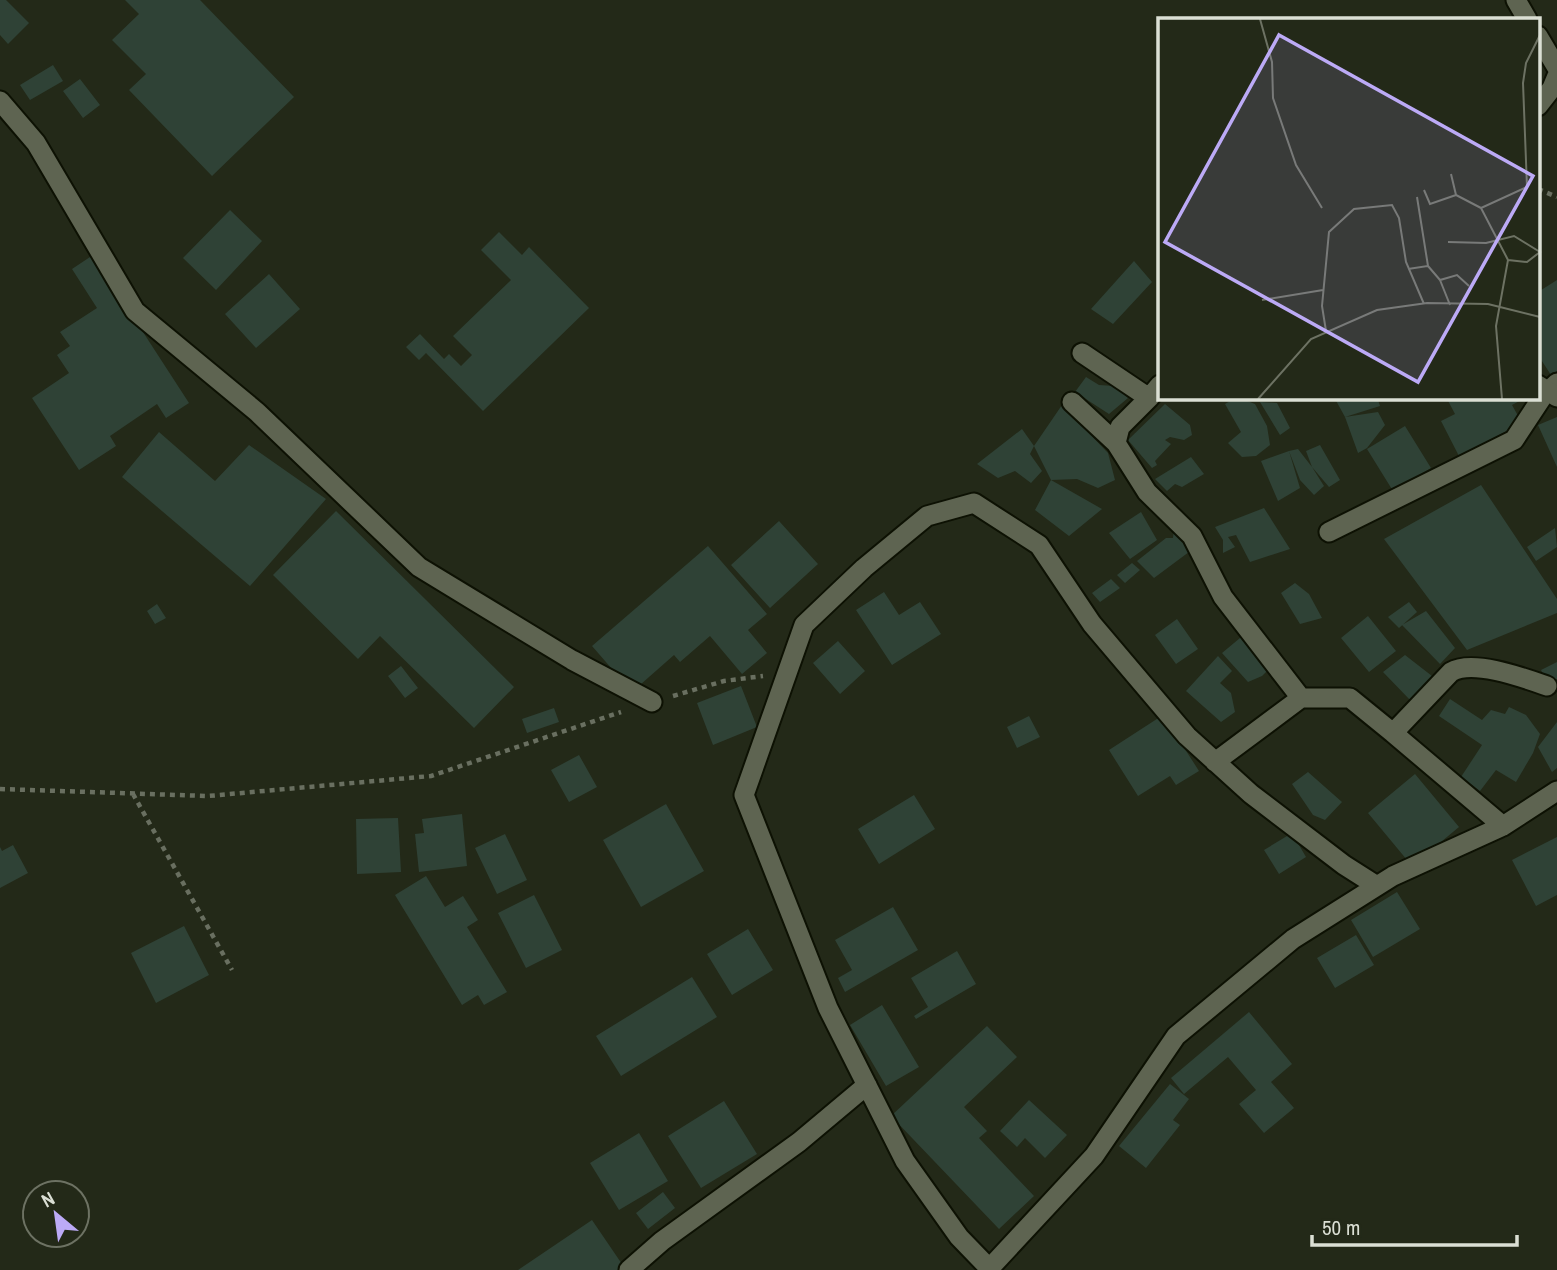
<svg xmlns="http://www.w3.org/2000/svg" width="1557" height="1270" font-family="'Archivo Narrow',sans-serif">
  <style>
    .building { fill: #2f4236 }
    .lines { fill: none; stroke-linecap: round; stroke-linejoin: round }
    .minor-casing { stroke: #0d1103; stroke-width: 23 }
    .tertiary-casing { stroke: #0d1103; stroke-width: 23 }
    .path { stroke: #696f60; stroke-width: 4.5; stroke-dasharray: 5 5; stroke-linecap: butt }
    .minor { stroke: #5e6451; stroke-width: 19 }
    .tertiary { stroke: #5e6451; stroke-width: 19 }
    .inset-road { fill: none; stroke: #6d7263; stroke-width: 2 }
    .view { fill: #bcaaf6; fill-opacity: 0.15; stroke: #bcaaf6; stroke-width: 3.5 }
    .inset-edge { fill: none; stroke: #dbdfd4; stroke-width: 3.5 }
  </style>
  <rect width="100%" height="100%" fill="#232918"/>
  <path class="building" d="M0,0H6L29,23L8,44L0,35Z
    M125,0H200L294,97L212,176L129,90L146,74L112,40L139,14Z
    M53,65L63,81L30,100L20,85Z
    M80,79L100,105L83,118L63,91Z
    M230,210L262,241L216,290L183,258Z
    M499,232L522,255L529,247L589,308L483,411L426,353L419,360L406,347L420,334L444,359L449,354L461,366L472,355L453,336L511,280L481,250Z
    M93,255L189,403L166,418L157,404L110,436L116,446L79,470L32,398L69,373L57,355L70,346L60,332L97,308L72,269Z
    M1134,261L1152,282L1113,324L1091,309Z
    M269,274L300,309L256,348L225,314Z
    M1557,280V371L1551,375L1538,355V292Z
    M1086,377L1099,385L1114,386L1128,398L1109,414L1075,392Z
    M1237,397L1255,404L1267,426L1270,445L1256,456L1242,457L1228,443L1241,432L1225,404Z
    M1334,397H1377L1380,406L1345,417L1378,412L1385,425L1367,448L1358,453L1345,417Z
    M1446,397H1527L1512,405L1522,423L1484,443L1486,447L1461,460L1441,421L1455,414Z
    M1260,402L1277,403L1290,428L1280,435Z
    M1165,404L1190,425L1192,435L1184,440L1170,437L1165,440L1171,444L1155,461L1157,465L1152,468L1128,440Z
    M1062,405L1108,453L1115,480L1098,488L1077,479L1051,480L1102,509L1069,536L1035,510L1051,480L1034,446L1030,454L1042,471L1031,483L1015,471L998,478L977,464L1022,429L1034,446Z
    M1557,417V467L1538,425Z
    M1405,426L1431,468L1393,491L1367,449Z
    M159,432L215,481L249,445L326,499L250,586L122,477Z
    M1320,445L1340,480L1329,487L1312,467L1324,486L1314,495L1300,480L1289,451L1298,449L1312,467L1306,451Z
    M1289,451L1300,488L1278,501L1261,461Z
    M1191,457L1204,474L1182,487L1175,484L1167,491L1155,479Z
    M1481,485L1557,599V613L1467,650L1384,539Z
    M1264,508L1290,549L1250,562L1236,535L1228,537L1235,547L1223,553V540L1215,527Z
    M336,511L514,687L474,728L380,636L358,659L273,575Z
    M1141,512L1157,540L1130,559L1109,533Z
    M779,521L818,564L770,608L731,565Z
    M1555,528L1557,547L1536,561L1527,547Z
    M1174,529L1193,549L1154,578L1137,561L1166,538H1173Z
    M708,546L767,614L748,630L767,653L742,674L710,636L680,662L674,655L632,692L592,646Z
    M1132,563L1140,570L1125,583L1117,575Z
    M1111,579L1120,588L1100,602L1092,593Z
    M1295,583L1309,594L1322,618L1300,624L1281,593Z
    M884,592L899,615L920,602L941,634L892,665L856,610Z
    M1409,602L1417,612L1399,628L1388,617Z
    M157,604L166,618L155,624L147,611Z
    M1426,611L1455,648L1440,664L1402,625Z
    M1368,616L1396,651L1369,672L1341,638Z
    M1177,619L1198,649L1176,664L1155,635Z
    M1246,633L1272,666L1262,676L1248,682L1222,653Z
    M838,641L865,671L840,694L813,663Z
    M1405,655L1432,676L1411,701L1383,672Z
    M1218,656L1232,671L1220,683L1231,693L1235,712L1221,722L1186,691Z
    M1557,662V679L1548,684L1541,670Z
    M401,666L418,688L405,698L388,676Z
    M741,686L757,727L713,745L697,703Z
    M1450,699L1482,720L1491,710L1505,714L1509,707L1526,715L1540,734L1533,753L1516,782L1496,770L1480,791L1461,777L1482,745L1439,716Z
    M554,708L559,722L527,733L522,719Z
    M1163,715L1199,771L1176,785L1170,776L1138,796L1109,750Z
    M1029,716L1040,737L1017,748L1007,727Z
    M1557,722V768L1552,772L1538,747Z
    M579,755L597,787L569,802L551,770Z
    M1308,772L1342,802L1325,820L1313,815L1292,784Z
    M1415,774L1459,827L1412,866L1368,813Z
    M914,795L935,829L879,864L858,829Z
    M666,804L704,871L641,907L603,840Z
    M462,814L467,866L419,872L415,834L424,833L422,819Z
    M398,818L401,872L357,874L356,819Z
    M1292,833L1306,857L1279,874L1264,850Z
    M505,834L527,880L497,894L475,848Z
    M1557,837V895L1536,906L1512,860Z
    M13,845L28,873L0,888V847L2,851Z
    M426,876L445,907L463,896L478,920L467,927L507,992L484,1005L478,995L462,1005L395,895Z
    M1397,892L1420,929L1373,957L1351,920Z
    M534,895L562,950L526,968L498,913Z
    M893,907L918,950L845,992L838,978L852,970L835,940Z
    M184,926L209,975L156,1003L131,953Z
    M748,929L773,970L732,995L707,954Z
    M1356,935L1374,965L1335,988L1317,958Z
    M957,951L976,984L916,1019L914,1016L928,1007L911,978Z
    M692,977L717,1017L621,1076L596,1036Z
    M882,1005L919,1067L886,1086L850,1025Z
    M1249,1012L1292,1064L1271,1082L1294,1108L1264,1133L1239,1104L1256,1090L1228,1057L1184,1094L1171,1078Z
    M987,1026L1017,1057L964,1107L987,1131L979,1138L1034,1196L999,1229L891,1116Z
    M1170,1084L1189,1099L1173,1120L1180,1125L1146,1168L1119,1146Z
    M1029,1100L1067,1135L1045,1158L1025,1138L1017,1147L1000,1131Z
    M724,1101L757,1154L701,1188L668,1136Z
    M639,1133L668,1181L619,1210L590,1163Z
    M663,1192L675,1208L648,1229L636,1213Z
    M592,1220L624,1267L619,1270H518Z"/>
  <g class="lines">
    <g class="minor-casing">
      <path id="minor" d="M0,101L36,143L135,311L257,412L419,567L572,660L652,702
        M1082,353L1149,398L1160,385
        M1072,402L1116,443L1147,492L1192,536L1223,597L1301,698L1215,762
        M1116,443L1120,427L1149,398
        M1329,532L1514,440L1543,396L1557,383
        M1301,698H1350L1393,733L1451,672C1473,659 1524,678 1547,686
        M1393,733L1503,826
        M990,1269L959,1237L905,1161L828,1008L744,795L804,625L864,568L927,516L974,503L1039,545L1092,624L1187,736L1251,794L1344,865L1377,886
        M629,1270L662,1241L799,1142L867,1085
        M988,1270L1094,1156L1176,1036L1293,939L1393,876L1503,826L1557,791"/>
    </g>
    <g class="tertiary-casing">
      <path id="tertiary" d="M1516,0L1527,19
        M1538,36L1557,68
        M1538,106L1552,88L1557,76
        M1538,385L1557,397"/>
    </g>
    <path class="path" d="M1538,189L1557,197
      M673,696L724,681L763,676
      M0,789L208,796L431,776L621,712
      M133,794L232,970"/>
    <use href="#minor" class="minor"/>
    <use href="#tertiary" class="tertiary"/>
  </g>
  <g transform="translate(1158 18)">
    <rect width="382" height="382" fill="#232918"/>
    <path class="inset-road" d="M102,1L114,44L115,80L138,147L164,190M293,156L298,177L323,190M266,172L272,186L298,177M290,224L328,225L356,218L382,234L369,244L350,242M270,248L282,262L299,257L311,268M250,251L270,248L259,179M282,262L292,287M104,282L165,272M168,313L164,288L171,214L196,191L234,187L241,200L248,244L266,286M100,381L153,321L219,292L269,285L330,286L382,299M344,381L338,308L350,242L323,190L369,169L365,65L368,45L382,17"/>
    <path class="view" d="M121,17L375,158L260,364L7,224Z"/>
    <rect width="382" height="382" class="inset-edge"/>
  </g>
  <g transform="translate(56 1214) rotate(331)"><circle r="33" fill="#232918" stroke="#6d7263" stroke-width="2"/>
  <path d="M0-5L12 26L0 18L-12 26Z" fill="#bcaaf6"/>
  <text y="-10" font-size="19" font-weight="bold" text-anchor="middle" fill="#dbdfd4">N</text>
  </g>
  <path d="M1312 1235v10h205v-10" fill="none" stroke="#dbdfd4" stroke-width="3.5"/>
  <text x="1322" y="1235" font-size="21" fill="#dbdfd4" stroke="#232918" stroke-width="5" paint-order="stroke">50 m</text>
</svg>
